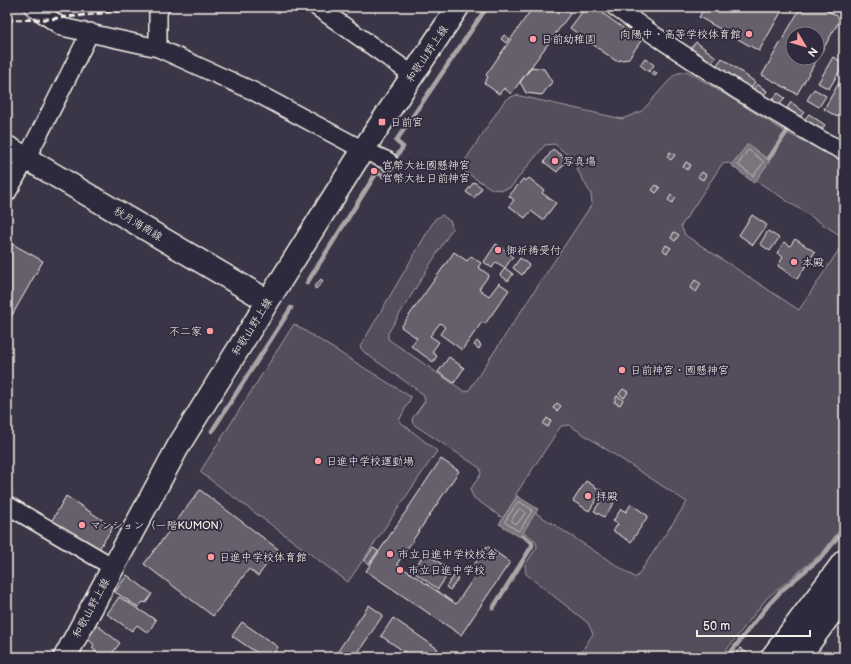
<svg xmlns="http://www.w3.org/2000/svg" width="851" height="664" font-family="'Balsamiq Sans','Klee One',sans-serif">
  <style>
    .green { fill: #534e5c; stroke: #a4a0a2; fill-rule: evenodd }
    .water { fill: #78747b; stroke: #aaa6a7 }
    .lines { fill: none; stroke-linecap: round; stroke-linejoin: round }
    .shore { stroke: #c2bfbc; stroke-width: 1 }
    .stream { stroke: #aaa6a7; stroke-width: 4.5 }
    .building { fill: #65616c; stroke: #f4f1e8; fill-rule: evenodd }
    .street-casing { stroke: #f4f1e8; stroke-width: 20 }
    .secondary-casing { stroke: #f4f1e8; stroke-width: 25 }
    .street { stroke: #2f2a3d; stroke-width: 17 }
    .secondary { stroke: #2f2a3d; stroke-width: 22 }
    .rail { stroke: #f4f1e8; stroke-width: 3; stroke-dasharray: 6 3; stroke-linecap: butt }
    .poi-dot { fill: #ff9aa2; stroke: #2f2a3d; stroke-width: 1.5 }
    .labels { text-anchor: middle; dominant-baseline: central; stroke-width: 3.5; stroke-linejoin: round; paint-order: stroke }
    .poi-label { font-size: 11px; fill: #f4f1e8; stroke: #2f2a3d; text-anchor: start }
    .street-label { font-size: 11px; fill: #f4f1e8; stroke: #2f2a3d }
  </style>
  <rect width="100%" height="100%" fill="#3b3647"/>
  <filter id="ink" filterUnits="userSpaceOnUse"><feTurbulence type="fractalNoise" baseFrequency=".025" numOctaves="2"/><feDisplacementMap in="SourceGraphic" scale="8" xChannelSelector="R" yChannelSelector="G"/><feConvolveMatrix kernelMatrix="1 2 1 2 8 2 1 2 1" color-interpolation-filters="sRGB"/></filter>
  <g filter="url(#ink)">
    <path class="green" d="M687,71L791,135L844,162V238L729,163L722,164L681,226L685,235L799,310L844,242V524L823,552L767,598L721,657H578L593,634L588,623L526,574L525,565L537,547L536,541L474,498L470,490L481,474L480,468L413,424L412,419L425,401L423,394L365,353L360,347L435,219L442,215L451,222L452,229L388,333V339L465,392L469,390L592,204L591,194L570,157L555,144L545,145L511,187L503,190L492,189L465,172L464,162L505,100L516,95L622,119L642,111L675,74ZM569,425L687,502L636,578L519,502L516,494L561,426Z
      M294,324L411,397L399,421L437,451L348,582L200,472Z"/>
    <path class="water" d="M748,144L770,161L754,183L731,165Z
      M517,496L538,509L520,537L499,524Z"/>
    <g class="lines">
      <path class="shore" d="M749,150L764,162L753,176L738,165L747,151Z
        M518,502H520L531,509L532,511L520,530L518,531L506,523L505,522Z
        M519,509C521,508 525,511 525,513L518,523L516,524L513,522L512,520Z"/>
      <path class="stream" d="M602,7L612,14
        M769,158L788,130L784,127
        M307,283L377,172L383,176L403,147L396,141L487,7
        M212,431L291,308
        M493,608L532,546V542L523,536
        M727,657L769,604L782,590L824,555L844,528"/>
    </g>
    <path class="building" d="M533,7H567L565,10L570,14L511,94L504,88L499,94L484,83L488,77L486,75Z
      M586,7H594L641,41L628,59L616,61L570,28Z
      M705,7H784L759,51L699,17Z
      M801,7H821L841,18L797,94L762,75ZM793,34H817V58H793Z
      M504,35L509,39L506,43L501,39Z
      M696,42L716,57L710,64L690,49Z
      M833,57L844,63L829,89L818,83Z
      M645,58L654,65L649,72L640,65Z
      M722,58L755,82L750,90L716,66Z
      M532,67L544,69L552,82L542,95L526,93L520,82Z
      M653,71L657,73L655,76L651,74Z
      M844,74V106L837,117L824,109Z
      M757,84L767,91L762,98L752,91Z
      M814,89L826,96L819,107L807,100Z
      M778,93L785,98L777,108L770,103Z
      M791,102L804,112L800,117L787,108Z
      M809,114L825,125L820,132L804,120Z
      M553,149L567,160L557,172L544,162Z
      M670,152L675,155L671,160L667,157Z
      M686,162L691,165L687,170L683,167Z
      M702,172L706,175L703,180L698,177Z
      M529,178L544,190L542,193L556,203L543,220L531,211L525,218L509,206L514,200L509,196L523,179L526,181Z
      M474,182L482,188L474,198L466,192Z
      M656,185L660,188L656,193L652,190Z
      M671,195L676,198L672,203L668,200Z
      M752,215L767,225L753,245L739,235Z
      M768,231L779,238L770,251L760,244Z
      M674,232L679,235L675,241L671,238Z
      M795,239L815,252L797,279L778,266L783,257L777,253L784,242L790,246Z
      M7,241L43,261L7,324Z
      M496,244L513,256L505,268L496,262L492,268L484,262Z
      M666,245L671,248L667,253L663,250Z
      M454,252L467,261L471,256L481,263L478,267L489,275L479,289L489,296L499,283L509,290L485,324L482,322L462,350L440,334L445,327L440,323L430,336L439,342L432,352L437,356L433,362L411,346L417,338L401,327Z
      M520,258L529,265L522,275L513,268Z
      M505,268L513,274L508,281L500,275Z
      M321,279L323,281L316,289L314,287Z
      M695,280L701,284L696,292L690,288Z
      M477,341L481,345L479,349L474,345Z
      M449,357L464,368L454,383L438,372Z
      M623,389L628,392L624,398L619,394Z
      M617,396L623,400L620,405L614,402Z
      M557,403L561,406L557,411L553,408Z
      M547,418L551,421L548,427L543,424Z
      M441,459L459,471L397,564L456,604L480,569L474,565L487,546L510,562L461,635L366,571Z
      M586,481L602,491L589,511L573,501Z
      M200,490L278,549L258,576L249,569L213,616L144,564Z
      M66,496L113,527L99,549L51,522Z
      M604,496L614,503L604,517L594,511Z
      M631,504L648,516L631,542L613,531L618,524L613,521L621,509L626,512Z
      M373,548L378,551L369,564L364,561Z
      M425,553L451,570L438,589L412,571Z
      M127,575L152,594L146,603L143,602L138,607L115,592Z
      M454,576L458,579L450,590L446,587Z
      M119,597L156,620L148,633L137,625L132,631L107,614Z
      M369,605L383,615L355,657H334Z
      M393,618L438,649L432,657H406L408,654L381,636Z
      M93,622L120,643L109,657H102L92,648L94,645L84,635Z
      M242,622L278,647L272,657H263L232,636Z
      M740,648L751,656V657H733Z"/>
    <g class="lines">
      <g class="street-casing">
        <path id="street" d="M33,7L62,27L158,48L253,91L363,150L388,161
          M317,7L413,75
          M615,7L654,35L737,90L825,142L844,151
          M158,48V12L161,7
          M7,193C37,141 63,87 90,32
          M7,505L113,567"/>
      </g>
      <g class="secondary-casing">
        <path id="secondary" d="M7,147L268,301
          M65,657L179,445L268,301L363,150L458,7
          M772,657L844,561
          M799,657L844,596"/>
      </g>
      <use href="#street" class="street"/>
      <use href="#secondary" class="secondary"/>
      <path class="rail" d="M7,20L50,19L154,7"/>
    </g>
  </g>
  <g class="poi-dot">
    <circle cx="749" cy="34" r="4"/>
    <circle cx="533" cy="39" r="4"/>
    <rect x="378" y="118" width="8" height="8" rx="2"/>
    <circle cx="555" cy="161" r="4"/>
    <circle cx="374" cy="171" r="4"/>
    <circle cx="498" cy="250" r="4"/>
    <circle cx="794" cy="262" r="4"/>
    <circle cx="210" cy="331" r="4"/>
    <circle cx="622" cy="370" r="4"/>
    <circle cx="318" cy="461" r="4"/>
    <circle cx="588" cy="496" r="4"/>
    <circle cx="82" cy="525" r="4"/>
    <circle cx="390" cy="554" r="4"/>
    <circle cx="211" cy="557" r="4"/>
    <circle cx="400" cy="570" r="4"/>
  </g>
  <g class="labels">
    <g class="poi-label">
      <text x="741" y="34" text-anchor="end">向陽中・高等学校体育館</text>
      <text x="541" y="39">日前幼稚園</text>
      <text x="390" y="122">日前宮</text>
      <text x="563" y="161">写真塲</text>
      <text x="382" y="165">官幣大社國懸神宮<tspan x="382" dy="13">官幣大社日前神宮</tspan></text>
      <text x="506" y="250">御祈祷受付</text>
      <text x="802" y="262">本殿</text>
      <text x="202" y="331" text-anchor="end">不二家</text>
      <text x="630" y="370">日前神宮・國懸神宮</text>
      <text x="326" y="461">日進中学校運動場</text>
      <text x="596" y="496">拝殿</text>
      <text x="90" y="525">マンション（一階KUMON）</text>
      <text x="398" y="554">市立日進中学校校舎</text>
      <text x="219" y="557">日進中学校体育館</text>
      <text x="408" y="570">市立日進中学校</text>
    </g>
    <g class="street-label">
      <text transform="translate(427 54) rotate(-56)">和歌山野上線</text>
      <text transform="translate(138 224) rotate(31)">秋月海南線</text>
      <text transform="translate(252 327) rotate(-58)">和歌山野上線</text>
      <text transform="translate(91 608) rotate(-62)">和歌山野上線</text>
    </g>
  </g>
  <rect width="851" height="664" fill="none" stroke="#2f2a3d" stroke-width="24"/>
  <rect x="12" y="12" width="827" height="640" fill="none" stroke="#f4f1e8" stroke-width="1.5" filter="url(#ink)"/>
  <g transform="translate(805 46) rotate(128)"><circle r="19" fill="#2f2a3d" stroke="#7e7a81"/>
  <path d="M0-3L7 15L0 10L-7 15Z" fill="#ff9aa2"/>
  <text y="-6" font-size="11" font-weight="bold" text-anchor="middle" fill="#f4f1e8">N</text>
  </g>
  <path d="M697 630v6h113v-6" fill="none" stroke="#f4f1e8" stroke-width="2"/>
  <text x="703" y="630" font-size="12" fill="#f4f1e8" stroke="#2f2a3d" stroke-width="3" paint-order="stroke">50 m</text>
</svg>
